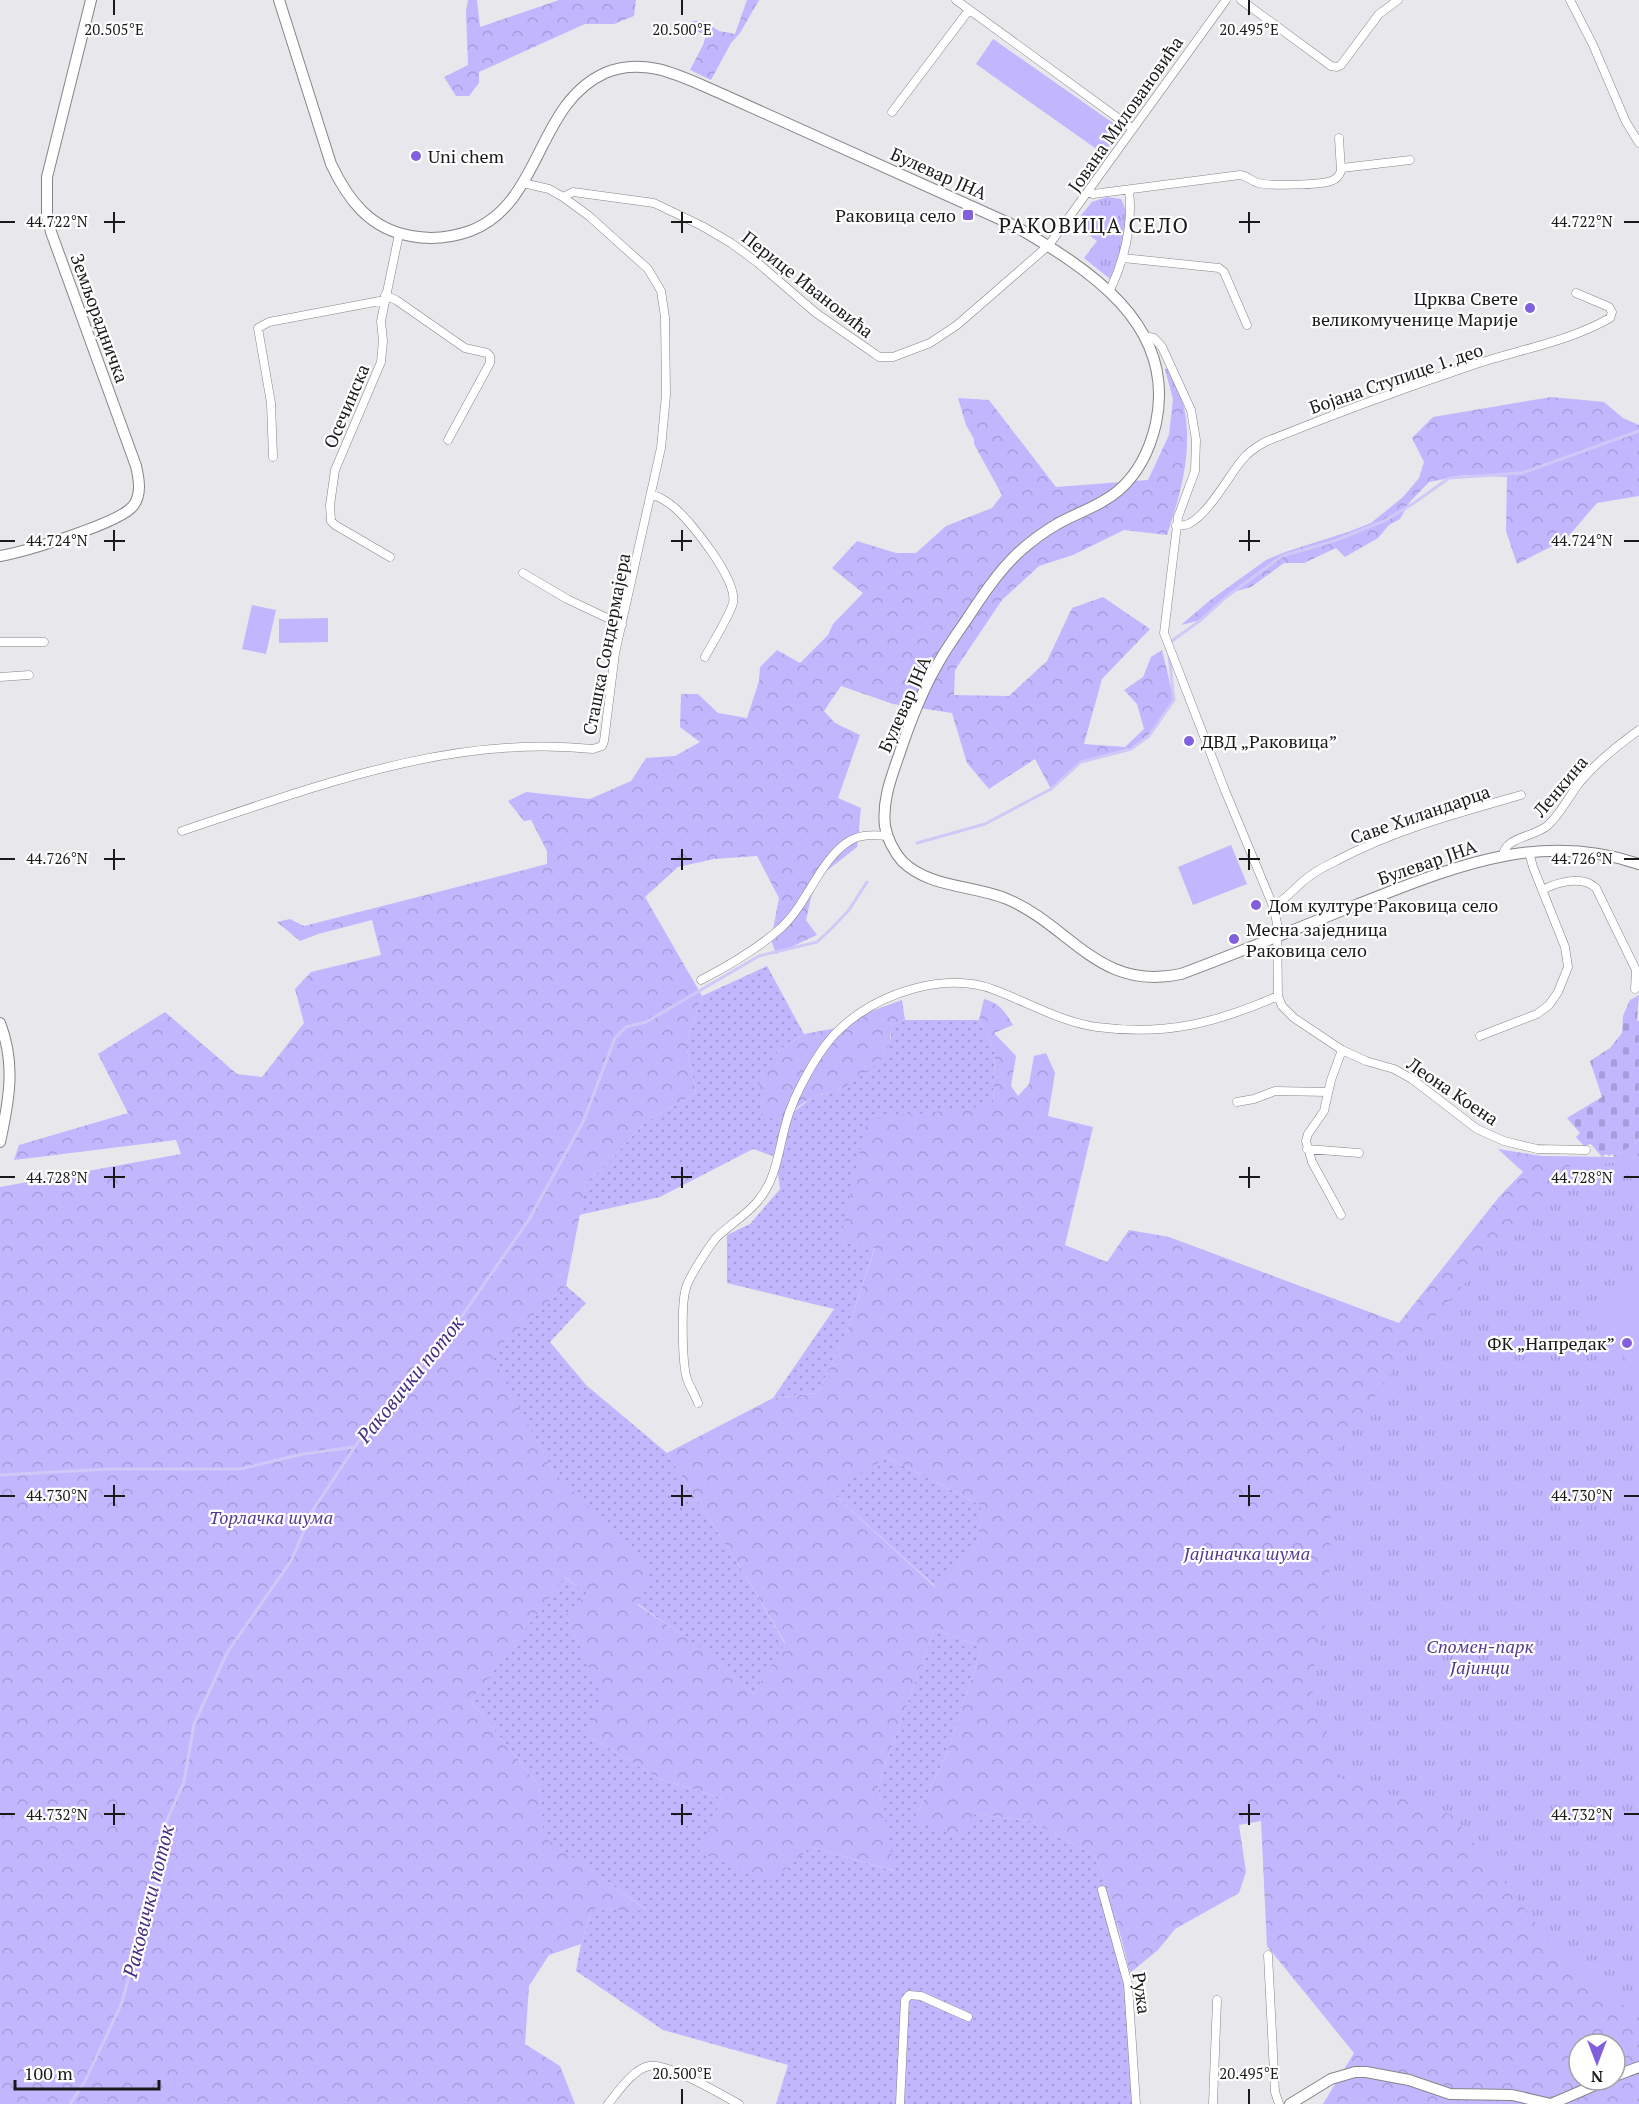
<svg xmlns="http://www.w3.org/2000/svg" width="1639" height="2104" font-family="'PT Serif',serif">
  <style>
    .grass { fill: url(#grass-dots) }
    .forest { fill: url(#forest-crowns); fill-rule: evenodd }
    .cemetery { fill: url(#cemetery-stones) }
    .park { fill: url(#park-tufts) }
    .garden { fill: #c2b6ff }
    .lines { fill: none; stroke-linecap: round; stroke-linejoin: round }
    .stream { stroke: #d0c9f7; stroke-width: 3 }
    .street-casing { stroke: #858588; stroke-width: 9 }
    .secondary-casing { stroke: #858588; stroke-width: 12 }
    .street { stroke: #fff; stroke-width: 8 }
    .secondary { stroke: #fff; stroke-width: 10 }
    .ticks { fill: none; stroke: #19191a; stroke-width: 2 }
    .poi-dot { fill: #8060db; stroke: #fff; stroke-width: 2 }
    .labels { text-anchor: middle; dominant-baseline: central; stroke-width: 4.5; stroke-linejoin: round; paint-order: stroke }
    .street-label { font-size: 18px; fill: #19191a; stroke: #fff }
    .poi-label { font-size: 18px; fill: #19191a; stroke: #fff; text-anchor: start }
    .park-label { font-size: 18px; font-style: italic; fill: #513990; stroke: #fff }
    .water-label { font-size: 20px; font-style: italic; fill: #452c83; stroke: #fff }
    .quarter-label { font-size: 21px; letter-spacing: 1.5px; fill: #19191a; stroke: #fff }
    .ticks-label { font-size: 15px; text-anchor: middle; fill: #19191a; stroke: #fff; stroke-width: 4.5; stroke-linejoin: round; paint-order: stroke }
  </style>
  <defs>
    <pattern id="grass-dots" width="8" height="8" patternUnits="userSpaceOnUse" patternTransform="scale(1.5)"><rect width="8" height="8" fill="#c2b6ff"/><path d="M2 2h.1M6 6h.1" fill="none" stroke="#a69cda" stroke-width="1.8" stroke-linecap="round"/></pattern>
    <pattern id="forest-crowns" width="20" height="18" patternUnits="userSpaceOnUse" patternTransform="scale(1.5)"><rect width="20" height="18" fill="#c2b6ff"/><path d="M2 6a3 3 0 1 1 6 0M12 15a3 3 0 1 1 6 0" fill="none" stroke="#a69cda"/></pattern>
    <pattern id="cemetery-stones" width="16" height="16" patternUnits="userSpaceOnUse" patternTransform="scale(1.5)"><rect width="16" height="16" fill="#c2b6ff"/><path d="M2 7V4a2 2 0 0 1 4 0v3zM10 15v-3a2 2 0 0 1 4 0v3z" fill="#a69cda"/></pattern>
    <pattern id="park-tufts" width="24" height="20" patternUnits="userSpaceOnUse" patternTransform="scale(1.5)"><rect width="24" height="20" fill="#c2b6ff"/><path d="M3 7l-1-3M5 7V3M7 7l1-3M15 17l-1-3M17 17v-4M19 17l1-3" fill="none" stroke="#a69cda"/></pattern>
  </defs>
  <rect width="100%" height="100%" fill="#e8e7eb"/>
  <path class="grass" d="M767,966L804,1034L778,1051L793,1112L813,1097L839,1090L885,1055L891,1037V1025L905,1020H979L995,1052L993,1105L841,1242L875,1247L849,1326L818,1393L773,1398L834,1309L727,1283V1235L750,1224L780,1189L776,1157L753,1149L660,1197L579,1215L586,1183L606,1165L644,1123L696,1093L686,1044L702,996Z
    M566,1286L586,1303L550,1342L586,1385L667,1453L746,1576L785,1644L753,1694L700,1648L638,1604L611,1531L552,1470L490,1354Z
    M887,1457L982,1506L977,1546L936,1587L830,1491Z
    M564,1577L589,1594L566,1614L602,1696L585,1734L662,1780L722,1798L700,1852L811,1847L894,1871L878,1786L934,1629L982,1647L946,1756L914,1820L973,1814L1030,1821L1094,1855L1107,1883L1116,1917L1128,1984L1136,2104H776L788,2065L663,2030L576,1971L581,1944L592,1909L647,1910L543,1837L539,1786L471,1701Z"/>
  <path class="forest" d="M468,0H477L480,27L559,0H636L634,16L614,24H585L479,72V83L469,96H456L444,77L468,65L466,11Z
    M747,0H759L740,33L731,43L711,80L690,70L703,45L706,35L690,28L692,21H704L719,31L735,34Z
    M1168,368C1173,379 1180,391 1183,403C1194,448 1181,493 1167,535L1124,530L1073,555L1039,566L1002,600L955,670L954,695L1009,696L1047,661L1072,608L1103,597L1150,629L1102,679L1084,744L1125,747L1144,729L1137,704L1124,690L1143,677L1151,657L1162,650L1174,700L1149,736L1131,749L1081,762L1051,789L1035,759L989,789L967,763L952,713L893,704L841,686L824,711L835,723L860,735L838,798L861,808L857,847L815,880L806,920L817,935L776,954L771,940L779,898L757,856L714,859L678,867L645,897L702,996L686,1044L696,1093L644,1123L606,1165L586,1183L566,1286L491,1354L552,1470L651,1570L638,1605L701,1648L753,1694L785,1643L746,1576L667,1453L773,1398L818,1393L849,1326L875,1248L840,1242L867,1120L993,1105L995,1052L979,1020L984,999C999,1003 1005,1011 1013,1025L994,1033L1016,1056L1011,1086L1018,1096L1029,1084L1034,1056L1046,1053L1055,1073L1048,1116L1093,1127L1065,1245L1107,1262L1129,1230L1169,1237L1399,1323L1499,1197L1523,1172L1498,1149L1541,1156L1615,1157L1639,1140V2104H1323L1354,2053L1267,1946L1261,1821L1239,1825L1246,1872L1239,1893L1175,1929L1158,1950L1130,1973L1107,1883L1094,1855L1030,1821L973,1814L963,1838L914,1820L946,1756L982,1647L934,1629L878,1786L895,1871L811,1847L770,1882L699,1852L722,1798L662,1780L585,1734L601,1696L566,1614L588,1594L565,1577L471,1701L539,1786L544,1837L648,1911L592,1909L581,1944L549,1955L529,1986L525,2044L560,2066L575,2104H0V1187L181,1154L176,1140L14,1160L19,1145L128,1113L98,1054L165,1012L237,1074L262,1077L304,1023L295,989L311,972L381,955L372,920L318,934L300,941L277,922L290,919L304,926L547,864V851L531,820L524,821L508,801L526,792L590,799L631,781L646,758L675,756L700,742L680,727L681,694H698L718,713L747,718L759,681L760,667L777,650L800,663L828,635L833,624L863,593L832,568L857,541L896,553H916L946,526L992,508L1002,495L974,444V439L966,425L958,398L989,400L1056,487L1148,480L1169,435L1173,399L1165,369ZM887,1457L982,1506L977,1546L935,1587L831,1492ZM1579,2044H1615V2080H1579Z
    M1551,397L1604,402L1623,418L1639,425V496L1597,503L1566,539L1517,564L1506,531L1507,477L1465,475L1429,482L1409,503L1400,519L1389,525L1378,538L1345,557L1336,548L1304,563H1284L1251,587L1233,592L1201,620L1181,625L1209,601L1266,560L1285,552L1348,532L1371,523L1403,497L1419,478L1424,462L1412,438L1433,417Z
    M902,1000L905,1020L891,1025C891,1035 890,1048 884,1056C875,1066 851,1084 839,1090C831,1094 820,1093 812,1098C789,1110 793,1119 762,1119L759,1081L778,1051L804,1034L847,1026L866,1013Z"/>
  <path class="cemetery" d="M1639,995L1637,1020L1639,1021V1140L1615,1157L1612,1154L1609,1156L1606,1154L1602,1157L1591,1144L1584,1146L1576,1137L1580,1133L1567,1118L1602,1097L1590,1061L1610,1048L1622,1033L1623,1016L1630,1000Z"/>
  <path class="park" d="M1107,197L1121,199C1135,223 1119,257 1110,279L1084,258L1097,241L1074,224L1092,202Z
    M1639,1156V2017L1566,1962L1452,1815L1340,1778L1310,1684L1329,1607L1332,1459L1413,1341L1570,1166L1628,1162Z"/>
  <path class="garden" d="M993,39L1123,130L1105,155L976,64Z
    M252,605L276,610L266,654L242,649Z
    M328,618V642L279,643V619Z
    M1231,845L1247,884L1193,905L1178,867Z
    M1639,1272V1381L1589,1305Z"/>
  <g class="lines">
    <path class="stream" d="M1169,643L1201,620L1225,598L1282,556L1334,541L1384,521L1414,503L1449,478L1522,473L1639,431
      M917,843L985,824L1051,789L1081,762L1131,749L1149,736L1174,700L1169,655
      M0,1475L109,1469H240L303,1454L355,1447
      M70,2104L84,2083L121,2005L157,1879L162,1831L184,1782L194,1724L228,1651L291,1561L313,1510L374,1418L450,1333L528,1221L583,1122L615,1038L626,1027L646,1022L759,956L817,942L832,928L849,910L867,882"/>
    <g class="street-casing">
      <path id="street" d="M956,0L1133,129
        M1241,0L1331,66L1337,67L1341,65L1379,14L1398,0
        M1570,0L1593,45L1626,122L1639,143
        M892,112L969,10
        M1342,168L1410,160
        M523,183L549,189L563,197L573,192L654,203L702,226L731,243L758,263L816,313L875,354L879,357H893L930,343L957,325L1049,245L1226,0
        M1088,192L1093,194L1240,175C1248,176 1251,181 1258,183C1270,186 1320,185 1331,181C1337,179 1339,176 1341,171L1339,138
        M1123,258L1219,268L1224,272L1247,325
        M1110,290C1125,258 1133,225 1129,190
        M385,295L396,300L465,348L487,353L490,356V363L448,440
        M1144,336L1154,338L1162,347L1191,410L1196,440L1195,471L1178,517L1164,633L1224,788L1273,906L1277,923L1278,996L1282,1006L1294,1018L1342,1050L1366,1061L1394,1069L1412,1079L1477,1129L1504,1141L1537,1149L1586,1150
        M273,457L271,403L258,328L269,322L385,300
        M651,494C660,497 668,502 675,508C691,522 738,580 733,603C730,615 712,644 705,657
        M1176,526C1181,525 1186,526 1190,523C1209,513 1228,477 1242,460C1248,452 1256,447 1265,442C1334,414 1405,388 1476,364C1521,349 1568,342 1610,318L1612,312L1609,307L1576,293
        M390,557L335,525L331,521L330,505L335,470L381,362L383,341L381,321L399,234
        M523,573L567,599L622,625
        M0,642H44
        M0,677L29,675
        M182,831C314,787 451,734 593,749L602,746L604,741L615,653L661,448L666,395L665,317L661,291L648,269L589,216L563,197
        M1503,856C1504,837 1534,837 1547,826C1560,815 1569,796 1580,782C1597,762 1618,745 1639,730
        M1542,890C1558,882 1582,875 1596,888L1636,970L1635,989
        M1273,906C1284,901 1292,891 1301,883C1311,874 1323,867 1336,861C1394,830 1458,813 1521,795
        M701,980C730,965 759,948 782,927C808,903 820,858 851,840C862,834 876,835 888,836
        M1480,1036L1537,1014L1549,1005L1558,992L1568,967L1565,947L1533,867L1529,852
        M1237,1102L1254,1099L1275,1091L1328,1092
        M1307,1149L1359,1153
        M1341,1215L1312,1162L1306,1141L1308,1134L1324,1111L1331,1080L1342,1050
        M698,1403C695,1395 690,1387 687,1379C682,1363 681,1303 686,1288C689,1277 708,1248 716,1238C729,1225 745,1216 757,1202C777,1179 778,1151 786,1123C793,1096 819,1048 840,1029C878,993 945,971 995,990C1029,1003 1061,1022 1097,1027C1166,1036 1216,1023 1278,996
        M1102,1890L1128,1984L1136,2104
        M1268,1955L1275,2092L1279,2104
        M608,2104C618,2092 633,2069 649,2066C668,2062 721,2095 739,2104
        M900,2104L905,2000L909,1995L921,1996L968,2017
        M1213,2104L1217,2000"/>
    </g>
    <g class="secondary-casing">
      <path id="secondary" d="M279,0L331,164C348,200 370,229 411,236C432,240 450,238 470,231C542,204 536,104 605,73C646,55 686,79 722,94L1013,225C1087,268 1177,323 1156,423C1150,450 1139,473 1118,491C1100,506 1079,512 1059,523C1045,531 1030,542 1018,553C998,572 982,596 967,619C956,635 945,650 936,667C920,695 909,725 899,755C891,778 882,801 885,826C887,838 894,852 902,861C929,888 973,885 1007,899C1071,926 1099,992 1181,974C1240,952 1298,928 1356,905C1449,869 1538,829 1639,864
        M0,556C24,552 120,523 133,506C142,495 139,479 136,466L51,232L47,215V177L91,0
        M0,1023C16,1064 9,1101 0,1142
        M1615,2076L1639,2067
        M1290,2104L1331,2079L1355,2072H1366L1409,2080L1450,2094L1512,2095L1551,2104L1607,2080"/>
    </g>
    <use href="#street" class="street"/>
    <use href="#secondary" class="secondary"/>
  </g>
  <path class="ticks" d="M114,0V15M682,0V15M1249,0V15M114,212V233M682,212V233M1249,212V233M0,222H15M104,222H125M671,222H692M1239,222H1260M1624,222H1639M114,530V551M682,530V551M1249,530V551M0,541H15M104,541H125M671,541H692M1239,541H1260M1624,541H1639M114,849V870M682,849V870M1249,849V870M0,859H15M104,859H125M671,859H692M1239,859H1260M1624,859H1639M114,1167V1188M682,1167V1188M1249,1167V1188M0,1177H15M104,1177H125M671,1177H692M1239,1177H1260M1624,1177H1639M114,1485V1506M682,1485V1506M1249,1485V1506M0,1496H15M104,1496H125M671,1496H692M1239,1496H1260M1624,1496H1639M114,1804V1825M682,1804V1825M1249,1804V1825M0,1814H15M104,1814H125M671,1814H692M1239,1814H1260M1624,1814H1639M682,2089V2104M1249,2089V2104"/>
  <g class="poi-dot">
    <circle cx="416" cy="156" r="6"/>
    <rect x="962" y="209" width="12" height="12" rx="3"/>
    <circle cx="1530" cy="308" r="6"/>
    <circle cx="1189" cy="741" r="6"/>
    <circle cx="1256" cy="905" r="6"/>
    <circle cx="1234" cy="939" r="6"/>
    <circle cx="1627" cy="1343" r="6"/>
  </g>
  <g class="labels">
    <g class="street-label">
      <text transform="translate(1125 114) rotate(-55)">Јована Миловановића</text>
      <text transform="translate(939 173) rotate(24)">Булевар ЈНА</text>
      <text transform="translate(808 284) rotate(38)">Перице Ивановића</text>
      <text transform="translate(100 318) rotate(70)">Земљорадничка</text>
      <text transform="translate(1396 378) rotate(-19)">Бојана Ступице 1. део</text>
      <text transform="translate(346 406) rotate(-67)">Осечинска</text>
      <text transform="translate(606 644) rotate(-79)">Сташка Сондермајера</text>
      <text transform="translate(904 704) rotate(-66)">Булевар ЈНА</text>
      <text transform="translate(1560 786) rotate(-50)">Ленкина</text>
      <text transform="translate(1420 814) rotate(-19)">Саве Хиландарца</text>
      <text transform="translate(1427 862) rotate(-19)">Булевар ЈНА</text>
      <text transform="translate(1453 1091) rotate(34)">Леона Коена</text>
      <text transform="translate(1142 1993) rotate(82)">Ружа</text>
    </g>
    <g class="poi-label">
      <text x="428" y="156">Uni chem</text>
      <text x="956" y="215" text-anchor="end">Раковица село</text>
      <text x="1518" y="298" text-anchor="end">Црква Свете<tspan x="1518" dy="21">великомученице Марије</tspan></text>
      <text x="1201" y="741">ДВД „Раковица”</text>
      <text x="1268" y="905">Дом културе Раковица село</text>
      <text x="1246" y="929">Месна заједница<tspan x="1246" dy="21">Раковица село</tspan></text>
      <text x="1615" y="1343" text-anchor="end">ФК „Напредак”</text>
    </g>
    <g class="park-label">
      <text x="271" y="1517">Торлачка шума</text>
      <text x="1247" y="1553">Јајиначка шума</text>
      <text x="1480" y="1646">Спомен-парк<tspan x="1480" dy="21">Јајинци</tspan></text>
    </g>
    <g class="water-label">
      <text transform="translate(410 1379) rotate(-51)">Раковички поток</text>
      <text transform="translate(148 1901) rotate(-76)">Раковички поток</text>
    </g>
    <g class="quarter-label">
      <text x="1094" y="225">РАКОВИЦА СЕЛО</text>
    </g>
  </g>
  <g class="ticks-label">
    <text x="114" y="35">20.505°E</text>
    <text x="682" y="35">20.500°E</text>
    <text x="1249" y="35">20.495°E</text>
    <text x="1582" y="227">44.722°N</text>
    <text x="57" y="227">44.722°N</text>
    <text x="1582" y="546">44.724°N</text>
    <text x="57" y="546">44.724°N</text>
    <text x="1582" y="864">44.726°N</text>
    <text x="57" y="864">44.726°N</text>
    <text x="1582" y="1183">44.728°N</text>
    <text x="57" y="1183">44.728°N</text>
    <text x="1582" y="1501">44.730°N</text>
    <text x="57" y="1501">44.730°N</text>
    <text x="1582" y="1820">44.732°N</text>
    <text x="57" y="1820">44.732°N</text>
    <text x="682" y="2079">20.500°E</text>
    <text x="1249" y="2079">20.495°E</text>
  </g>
  <g transform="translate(1597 2062) rotate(180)"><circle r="28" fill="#ffffff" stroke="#a3a3a3" stroke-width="1.5"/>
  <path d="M0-4.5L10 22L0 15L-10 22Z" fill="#8060db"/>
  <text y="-9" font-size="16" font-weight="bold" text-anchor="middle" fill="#19191a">N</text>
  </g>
  <path d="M15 2080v9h144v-9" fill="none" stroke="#19191a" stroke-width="3"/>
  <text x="24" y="2080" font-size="18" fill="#19191a" stroke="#ffffff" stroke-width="4.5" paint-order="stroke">100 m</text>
</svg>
